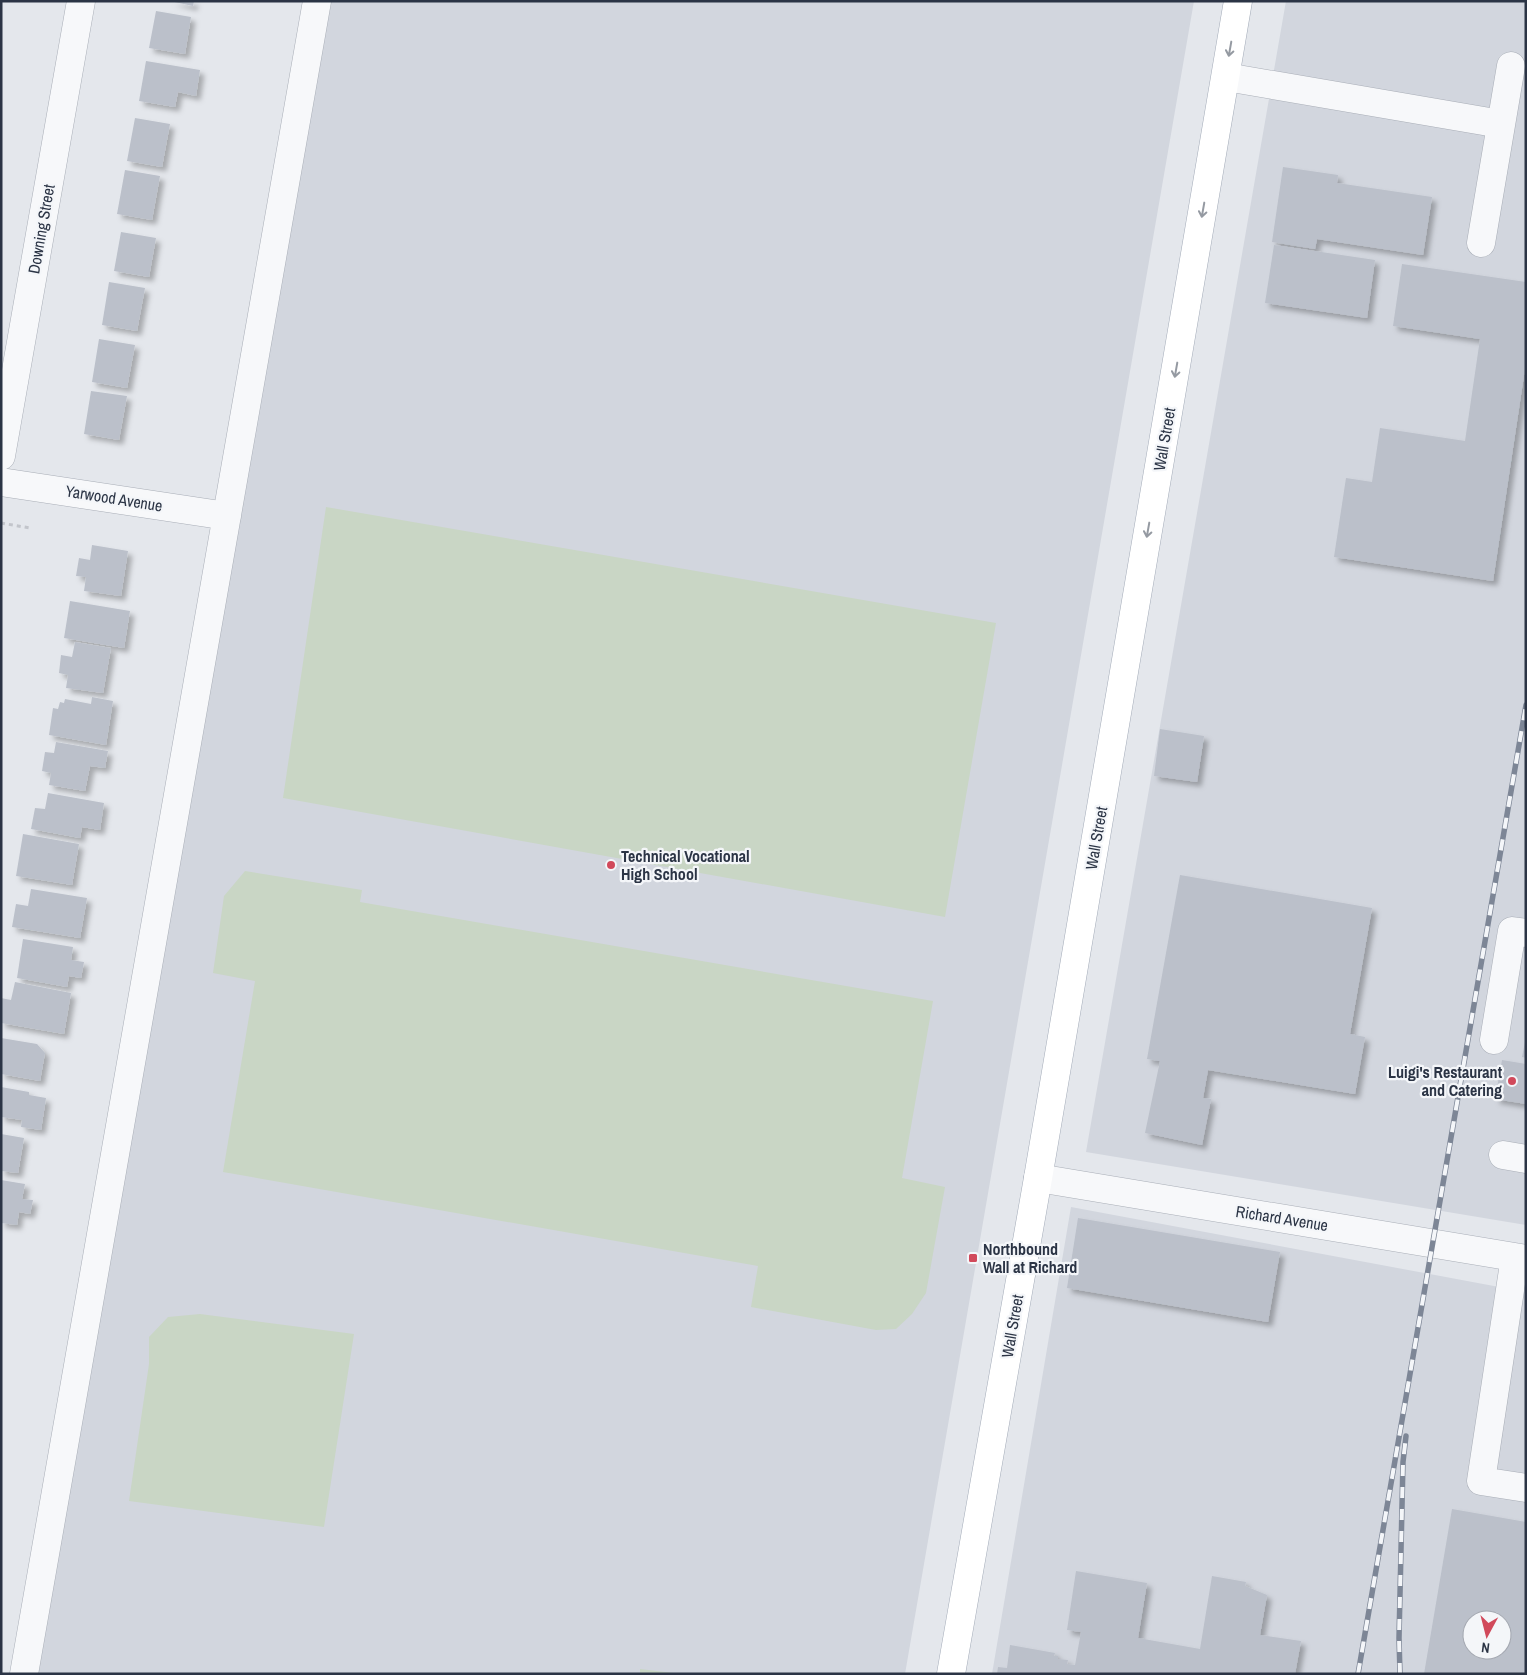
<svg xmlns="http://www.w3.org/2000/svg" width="1527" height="1675" font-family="'Archivo Narrow',sans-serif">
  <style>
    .built { fill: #d2d6de; fill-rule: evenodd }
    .green { fill: #c9d6c5 }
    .building { fill: #bbc0ca; fill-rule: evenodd; filter: url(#shadow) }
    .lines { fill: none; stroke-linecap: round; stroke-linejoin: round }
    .minor-casing { stroke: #a9aeb7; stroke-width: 29 }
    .major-casing { stroke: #a3abb8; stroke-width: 29 }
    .path { stroke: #c2c5cb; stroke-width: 3; stroke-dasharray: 4 4; stroke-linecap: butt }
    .minor { stroke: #f7f8fa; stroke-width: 28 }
    .major { stroke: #fff; stroke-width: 28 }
    .rail-casing { stroke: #7d8696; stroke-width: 5.5 }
    .rail { stroke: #f4f6f9; stroke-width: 4; stroke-dasharray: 11; stroke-linecap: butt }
    .oneway { stroke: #959aa2 }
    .poi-dot { fill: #d1495b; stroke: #f4f6f9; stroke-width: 2 }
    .labels { text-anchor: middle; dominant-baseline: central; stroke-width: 4.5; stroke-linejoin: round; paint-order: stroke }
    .street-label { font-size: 16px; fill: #2b3445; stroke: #f4f6f9 }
    .poi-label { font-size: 16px; font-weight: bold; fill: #2b3445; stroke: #f4f6f9; text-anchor: start }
  </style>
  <defs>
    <filter id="shadow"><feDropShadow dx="4.5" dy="4.5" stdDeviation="2.5" flood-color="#0004"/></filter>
  </defs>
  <rect width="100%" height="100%" fill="#e4e7ec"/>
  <path class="built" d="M326,1H1194L905,1674H36Z
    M1286,1H1526V1225L1086,1152Z
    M1071,1207L1526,1292V1674H992ZM1472,1620H1502V1650H1472Z"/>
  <path class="green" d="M326,507L996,623L945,917L283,798Z
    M245,871L362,890L360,902L933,1001L902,1178L945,1187L926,1293L912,1314L896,1329L876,1330L751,1307L758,1266L223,1172L255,981L213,973L224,896Z
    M200,1314L354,1334L324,1527L129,1501L149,1364V1337L168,1317Z
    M640,1669L682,1674H640Z"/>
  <path class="building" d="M170,1H194L193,6Z
    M156,11L191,17L185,54L149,48Z
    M146,61L200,70L196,96L178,92L175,107L139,101Z
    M135,118L170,124L162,167L127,161Z
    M1283,167L1338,175L1337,183L1432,197L1423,255L1317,239L1315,249L1272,242Z
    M125,170L160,176L152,220L117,214Z
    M121,232L156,238L149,277L114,271Z
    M1274,245L1375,260L1367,318L1265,303Z
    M1402,264L1526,282V362L1493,581L1334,557L1346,478L1372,482L1380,428L1465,441L1480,339L1393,326Z
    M109,282L145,288L137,331L102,325Z
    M99,339L135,345L127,388L92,382Z
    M91,391L127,396L119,440L84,434Z
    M92,545L128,551L121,596L84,591L86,577L76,576L79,558L90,560Z
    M70,601L130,611L124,648L64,638Z
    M75,642L111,648L103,693L66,688L68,675L59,673L61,655L72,657Z
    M92,697L113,701L106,745L49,735L53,708L58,709L60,702L64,703L65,699L91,704Z
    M1160,729L1204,736L1197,782L1154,776Z
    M56,742L108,751L105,768L90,766L85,791L49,785L51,773L42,771L45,752L54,753Z
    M48,793L104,803L100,830L82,827L80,838L31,829L35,808L45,809Z
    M23,834L79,844L72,885L16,876Z
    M1180,875L1372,908L1350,1034L1365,1037L1355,1094L1208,1070L1203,1098L1211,1099L1202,1145L1145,1133L1160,1061L1147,1059Z
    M31,889L87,898L80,938L12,927L16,904L28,906Z
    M23,939L73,947L71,960L84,962L81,978L69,976L67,987L17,978Z
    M15,982L71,993L64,1034L1,1023V998L11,1000Z
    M1,1038L37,1044L45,1053L40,1081L1,1074Z
    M1525,1042H1526V1058L1522,1057Z
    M1502,1060L1526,1064V1104L1495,1099Z
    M1,1087L29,1092V1095L46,1098L41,1130L21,1127L22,1120L1,1117Z
    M1,1134L24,1138L18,1173L1,1171Z
    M1,1180L25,1184L22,1199L33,1200L30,1214L19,1212L17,1225L1,1223Z
    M1078,1218L1280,1252L1268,1322L1067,1288Z
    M1452,1509L1526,1522V1674H1424ZM1472,1620H1502V1650H1472Z
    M1076,1571L1147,1583L1138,1638L1200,1649L1212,1576L1246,1582L1245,1586L1267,1595L1260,1635L1301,1641L1295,1674H997L998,1667L1007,1668L1010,1645L1055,1653L1054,1656H1058V1659L1068,1660L1067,1664L1075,1665L1081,1632L1067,1630Z"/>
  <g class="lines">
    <g class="minor-casing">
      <path id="minor" d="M1226,77L1501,124
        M1481,243L1511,66
        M1,456L81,1
        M1,482L227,516
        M1494,1040L1512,931L1526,933
        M1503,1155L1526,1159
        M1038,1178L1526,1259
        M1515,1257L1481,1481L1526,1488
        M24,1674L317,1"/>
    </g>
    <g class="major-casing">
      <path id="major" d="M951,1674L1038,1178L1238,1"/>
    </g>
    <path class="path" d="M1,523L30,528"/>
    <use href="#minor" class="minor"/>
    <use href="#major" class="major"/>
    <g class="rail-casing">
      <path id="rail" d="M1358,1674L1526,705
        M1400,1674L1399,1638L1403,1462L1406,1436"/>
    </g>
    <use href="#rail" class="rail"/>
  </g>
  <defs><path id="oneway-shaft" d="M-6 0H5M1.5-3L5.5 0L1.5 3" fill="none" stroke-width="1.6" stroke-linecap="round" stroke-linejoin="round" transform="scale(1.25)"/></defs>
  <g class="oneway">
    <use href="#oneway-shaft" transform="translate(1230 49) rotate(100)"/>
    <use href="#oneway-shaft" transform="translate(1203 210) rotate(100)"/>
    <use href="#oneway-shaft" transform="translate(1176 370) rotate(100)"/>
    <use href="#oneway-shaft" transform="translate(1148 530) rotate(100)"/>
  </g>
  <g class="poi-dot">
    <circle cx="611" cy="865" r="5"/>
    <circle cx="1512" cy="1081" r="5"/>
    <rect x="968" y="1253" width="10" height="10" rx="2.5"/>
  </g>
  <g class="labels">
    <g class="street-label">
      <text transform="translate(41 229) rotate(-80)">Downing Street</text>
      <text transform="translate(1164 439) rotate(-80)">Wall Street</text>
      <text transform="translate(114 498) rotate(9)">Yarwood Avenue</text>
      <text transform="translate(1096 838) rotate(-80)">Wall Street</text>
      <text transform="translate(1282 1218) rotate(9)">Richard Avenue</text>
      <text transform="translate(1012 1326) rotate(-80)">Wall Street</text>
    </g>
    <g class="poi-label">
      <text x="621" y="856">Technical Vocational<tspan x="621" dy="18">High School</tspan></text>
      <text x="1502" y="1072" text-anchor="end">Luigi's Restaurant<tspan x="1502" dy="18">and Catering</tspan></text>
      <text x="983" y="1249">Northbound<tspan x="983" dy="18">Wall at Richard</tspan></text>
    </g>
  </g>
  <rect width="1527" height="1675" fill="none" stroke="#2b3445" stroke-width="5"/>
  <g transform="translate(1487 1635) rotate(187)"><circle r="24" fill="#f4f6f9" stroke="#a4a8b1"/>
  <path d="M0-4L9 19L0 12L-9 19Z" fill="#d1495b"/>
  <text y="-8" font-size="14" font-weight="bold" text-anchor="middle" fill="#2b3445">N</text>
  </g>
</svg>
